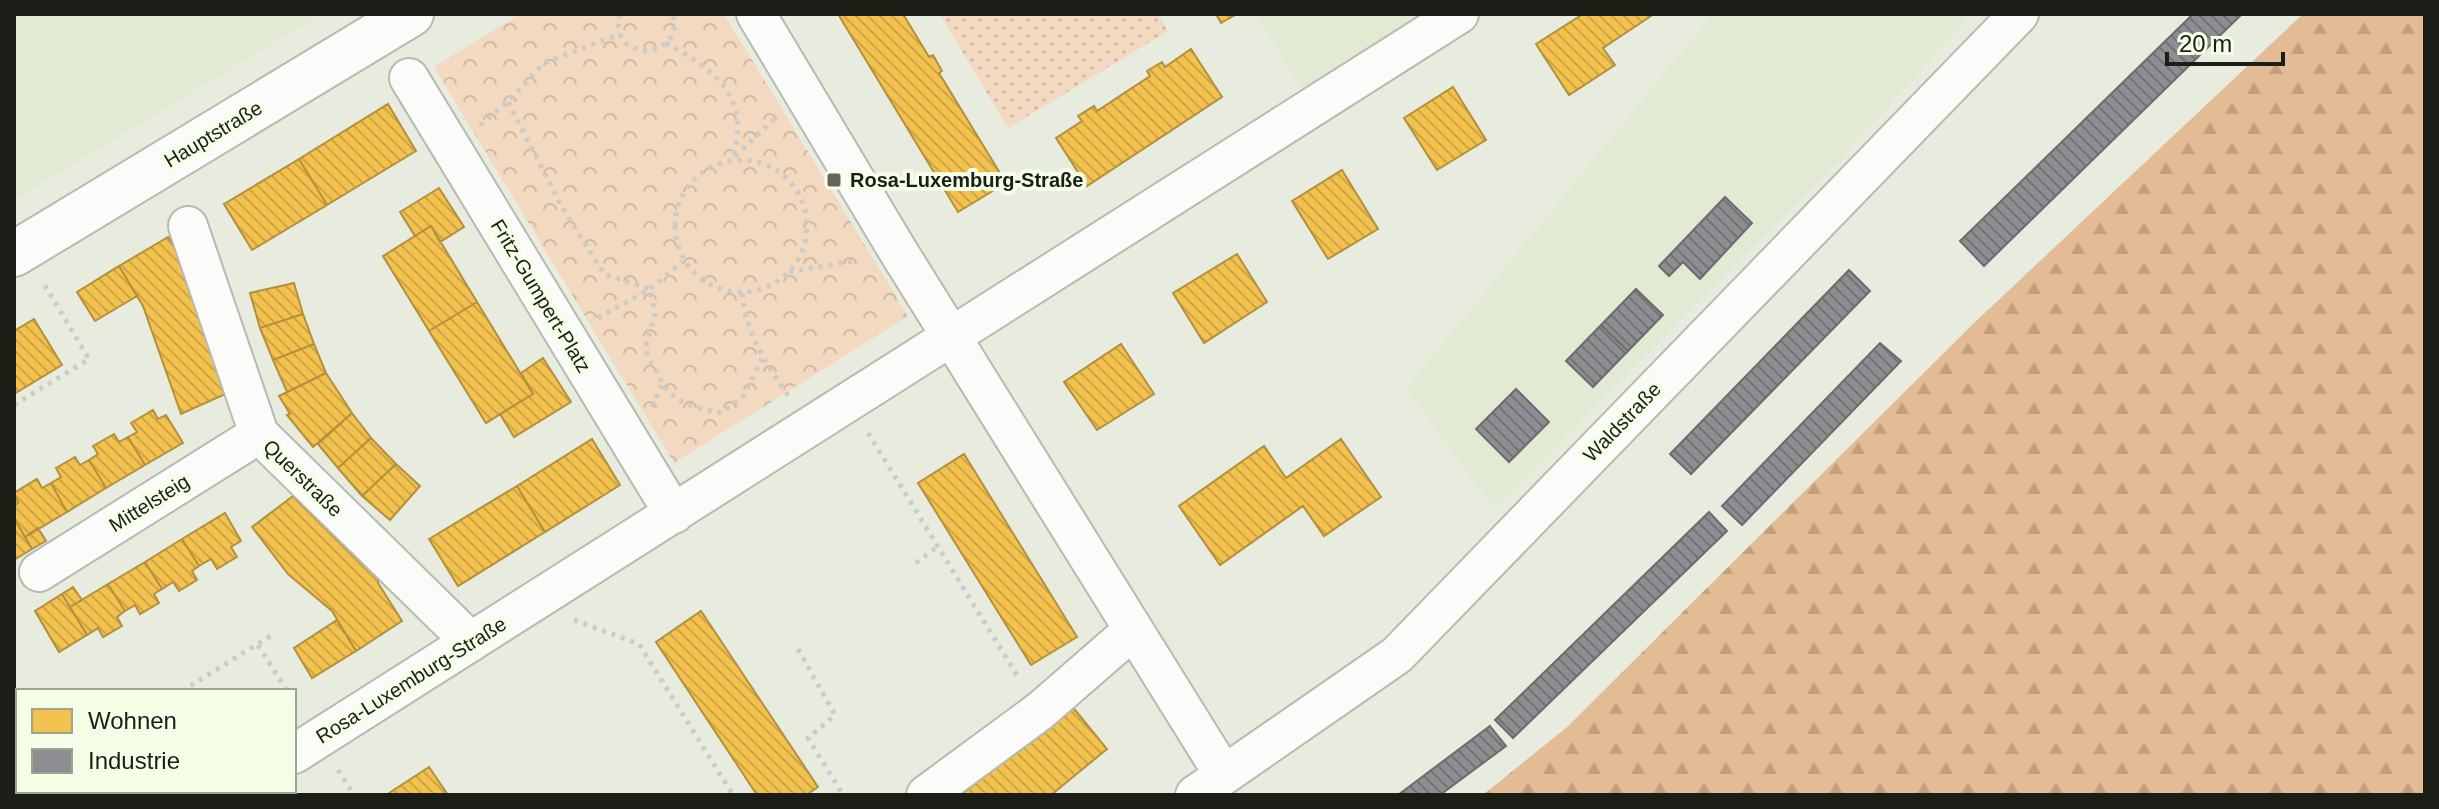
<svg xmlns="http://www.w3.org/2000/svg" width="2439" height="809" font-family="Arial,sans-serif">
  <style>
    .built { fill: #e2ead3 }
    .forest { fill: url(#forest-firs) }
    .park { fill: url(#park-crowns) }
    .garden { fill: url(#garden-dots) }
    .homes { fill: url(#homes-back-hatch); stroke: #b2903d; stroke-width: 2 }
    .industry { fill: url(#industry-back-hatch); stroke: #6b6c6d; stroke-width: 2 }
    .lines { fill: none; stroke-linecap: round; stroke-linejoin: round }
    .minor-casing { stroke: #b6bab0; stroke-width: 42 }
    .major-casing { stroke: #b6bab0; stroke-width: 48 }
    .path { stroke: #cbccc8; stroke-width: 5; stroke-dasharray: 4 6; stroke-linecap: butt }
    .minor { stroke: #fbfcfa; stroke-width: 38 }
    .major { stroke: #fbfcfa; stroke-width: 44 }
    .poi-dot { fill: #62665c; stroke: #f5fee7; stroke-width: 3 }
    .labels { text-anchor: middle; dominant-baseline: central; stroke-width: 8; stroke-linejoin: round; paint-order: stroke }
    .street-label { font-size: 20px; fill: #1b1e16; stroke: #f5fee7 }
    .poi-label { font-size: 20px; font-weight: bold; fill: #1b1e16; stroke: #f5fee7; text-anchor: start }
  </style>
  <defs>
    <pattern id="forest-firs" width="22" height="20" patternUnits="userSpaceOnUse" patternTransform="scale(2)"><rect width="22" height="20" fill="#e3bb94"/><path d="M5 1l3.5 6h-7zM16 11l3.5 6h-7z" fill="#c2a07f"/></pattern>
    <pattern id="park-crowns" width="20" height="18" patternUnits="userSpaceOnUse" patternTransform="scale(2)"><rect width="20" height="18" fill="#f3d9bf"/><path d="M2 6a3 3 0 1 1 6 0M12 15a3 3 0 1 1 6 0" fill="none" stroke="#d0baa3"/></pattern>
    <pattern id="garden-dots" width="8" height="8" patternUnits="userSpaceOnUse" patternTransform="scale(2)"><rect width="8" height="8" fill="#f3d9bf"/><path d="M2 2h.1M6 6h.1" fill="none" stroke="#d0baa3" stroke-width="1.8" stroke-linecap="round"/></pattern>
    <pattern id="homes-back-hatch" width="6" height="6" patternUnits="userSpaceOnUse" patternTransform="scale(2)"><rect width="6" height="6" fill="#f2c14e"/><path d="M-1 5l2 2M0 0l6 6M5-1l2 2" fill="none" stroke="#cfa543"/></pattern>
    <pattern id="industry-back-hatch" width="6" height="6" patternUnits="userSpaceOnUse" patternTransform="scale(2)"><rect width="6" height="6" fill="#8d8d92"/><path d="M-1 5l2 2M0 0l6 6M5-1l2 2" fill="none" stroke="#727376"/></pattern>
  </defs>
  <rect width="100%" height="100%" fill="#e7ecdf"/>
  <path class="built" d="M14,14H321L14,200Z
    M1256,14H1428L1304,93Z
    M1713,14H1971L1841,159L1494,509L1407,388Z"/>
  <path class="forest" d="M2303,14H2425V795H1483L1567,727L1974,323Z"/>
  <path class="park" d="M520,14H724L908,316L674,463L434,67Z"/>
  <path class="garden" d="M940,14H1158L1168,31L1008,128Z"/>
  <path class="homes" d="M838,14H903L929,57L933,55L942,71L939,73L1006,183L958,212Z
    M1216,14H1237L1221,23Z
    M1583,14H1654L1603,48L1615,65L1569,95L1536,44Z
    M1191,49L1222,97L1087,186L1056,138L1082,121L1078,116L1094,106L1097,111L1150,76L1147,71L1162,62L1165,67Z
    M1453,87L1486,140L1437,170L1404,118Z
    M388,104L416,151L327,205L299,159Z
    M299,159L327,205L252,250L224,204Z
    M1342,170L1378,229L1328,259L1292,201Z
    M439,188L464,227L440,242L431,226L415,236L400,212Z
    M431,226L477,302L429,331L383,256Z
    M168,237L192,276L230,392L181,414L143,306L119,266Z
    M1237,254L1267,302L1204,343L1173,293Z
    M119,266L137,296L95,321L77,292Z
    M294,283L303,314L260,328L250,293Z
    M477,302L533,394L486,423L429,331Z
    M303,314L314,344L273,360L260,328Z
    M34,319L62,365L14,394V331Z
    M314,344L326,373L287,392L273,360Z
    M1121,344L1154,394L1097,430L1064,382Z
    M543,358L571,402L514,437L500,414L533,394L521,373Z
    M326,373L352,413L313,447L287,415L290,414L279,396Z
    M153,410L158,419L166,415L183,443L145,465L128,437L137,432L131,423Z
    M352,413L371,438L338,468L318,444Z
    M114,434L119,442L128,437L145,465L106,488L89,460L98,454L93,446Z
    M371,438L396,464L362,496L338,468Z
    M592,439L620,485L545,532L517,486Z
    M1341,439L1381,497L1324,536L1303,506L1220,565L1179,506L1264,446L1286,478Z
    M964,454L1077,637L1031,665L918,483Z
    M75,457L80,465L89,460L106,488L67,512L51,483L61,477L56,468Z
    M396,464L420,486L390,520L362,496Z
    M37,479L42,488L51,483L67,512L25,537L14,518V506L18,503L14,493Z
    M517,486L545,532L458,586L429,539Z
    M293,496L365,566L379,570L378,583L402,621L356,651L332,611L288,574L252,527Z
    M225,513L241,541L231,547L237,557L217,569L211,559L199,566L182,539Z
    M14,518L32,549L14,560Z
    M38,528L46,541L32,549L25,537Z
    M182,539L199,566L192,571L197,580L179,591L173,582L162,589L145,562Z
    M145,562L162,589L154,594L159,603L140,614L135,605L125,611L108,584Z
    M108,584L125,611L117,617L122,626L103,637L98,628L87,635L70,607Z
    M73,587L82,600L70,607L62,594Z
    M62,594L87,635L59,652L35,611Z
    M701,611L818,787L806,795H757L656,642Z
    M337,620L356,651L312,678L294,648Z
    M1071,705L1107,749L1051,795H961Z
    M429,767L448,795H386Z
    M90,791H127L130,795H84Z
    M127,791H190L184,795H130Z"/>
  <path class="industry" d="M2193,14H2242L1984,266L1960,241Z
    M1725,197L1752,223L1700,279L1683,262L1669,276L1659,266Z
    M1849,270L1870,291L1691,474L1670,454Z
    M1636,289L1663,315L1628,351L1601,325Z
    M1601,325L1628,351L1593,387L1566,361Z
    M1880,343L1901,361L1742,525L1722,506Z
    M1516,389L1549,422L1509,462L1476,429Z
    M1709,512L1727,531L1513,738L1495,720Z
    M1490,726L1506,746L1440,795H1398Z"/>
  <g class="lines">
    <g class="minor-casing">
      <path id="minor" d="M756,14L898,251L1224,775
        M409,78L674,514
        M188,226L259,434L471,642
        M39,572L259,434
        M294,754L1459,14
        M229,795L235,791
        M926,795L1040,711L1132,631
        M1195,795L1397,655L2019,14"/>
    </g>
    <g class="major-casing">
      <path id="major" d="M14,254L411,14"/>
    </g>
    <path class="path" d="M620,14C606,62 685,63 673,14
      M666,43C716,70 752,99 732,159
      M508,102L561,205L604,274L650,289L655,314L645,350C666,394 673,405 722,413L743,396L762,359
      M480,125L508,102L544,63L620,34
      M735,156L774,119
      M675 226a66 66 0 1 1 132 0a66 66 0 1 1-132 0Z
      M789,272L858,260
      M742,293C746,333 766,364 789,397
      M598,318L650,289L683,261
      M14,405L89,359L44,284
      M652,407L662,385
      M868,433L1020,680
      M916,563L937,547
      M574,620L639,644L733,795
      M258,645L287,691
      M798,649L835,715L808,738L843,795
      M182,691L275,633
      M338,770L354,795
      M14,794L19,791"/>
    <use href="#minor" class="minor"/>
    <use href="#major" class="major"/>
  </g>
  <rect class="poi-dot" x="826" y="172" width="16" height="16" rx="4"/>
  <g class="labels">
    <g class="street-label">
      <text transform="translate(213 134) rotate(-31)">Hauptstraße</text>
      <text transform="translate(541 296) rotate(59)">Fritz-Gumpert-Platz</text>
      <text transform="translate(1622 422) rotate(-46)">Waldstraße</text>
      <text transform="translate(303 478) rotate(44)">Querstraße</text>
      <text transform="translate(149 503) rotate(-32)">Mittelsteig</text>
      <text transform="translate(411 680) rotate(-32)">Rosa-Luxemburg-Straße</text>
    </g>
    <g class="poi-label">
      <text x="850" y="180">Rosa-Luxemburg-Straße</text>
    </g>
  </g>
  <rect width="2439" height="809" fill="none" stroke="#1b1e16" stroke-width="32"/>
  <rect x="16" y="689" width="280" height="104" fill="#f5fee7" stroke="#9ea493" stroke-width="2"/>
  <rect x="32" y="709" width="40" height="24" fill="#f2c14e" stroke="#9ea493" stroke-width="2"/>
  <text x="88" y="729" font-size="24" fill="#1b1e16">Wohnen</text>
  <rect x="32" y="749" width="40" height="24" fill="#8d8d92" stroke="#9ea493" stroke-width="2"/>
  <text x="88" y="769" font-size="24" fill="#1b1e16">Industrie</text>
  <path d="M2167 52v12h116v-12" fill="none" stroke="#1b1e16" stroke-width="4"/>
  <text x="2179" y="52" font-size="24" fill="#1b1e16" stroke="#f5fee7" stroke-width="6" paint-order="stroke">20 m</text>
</svg>
